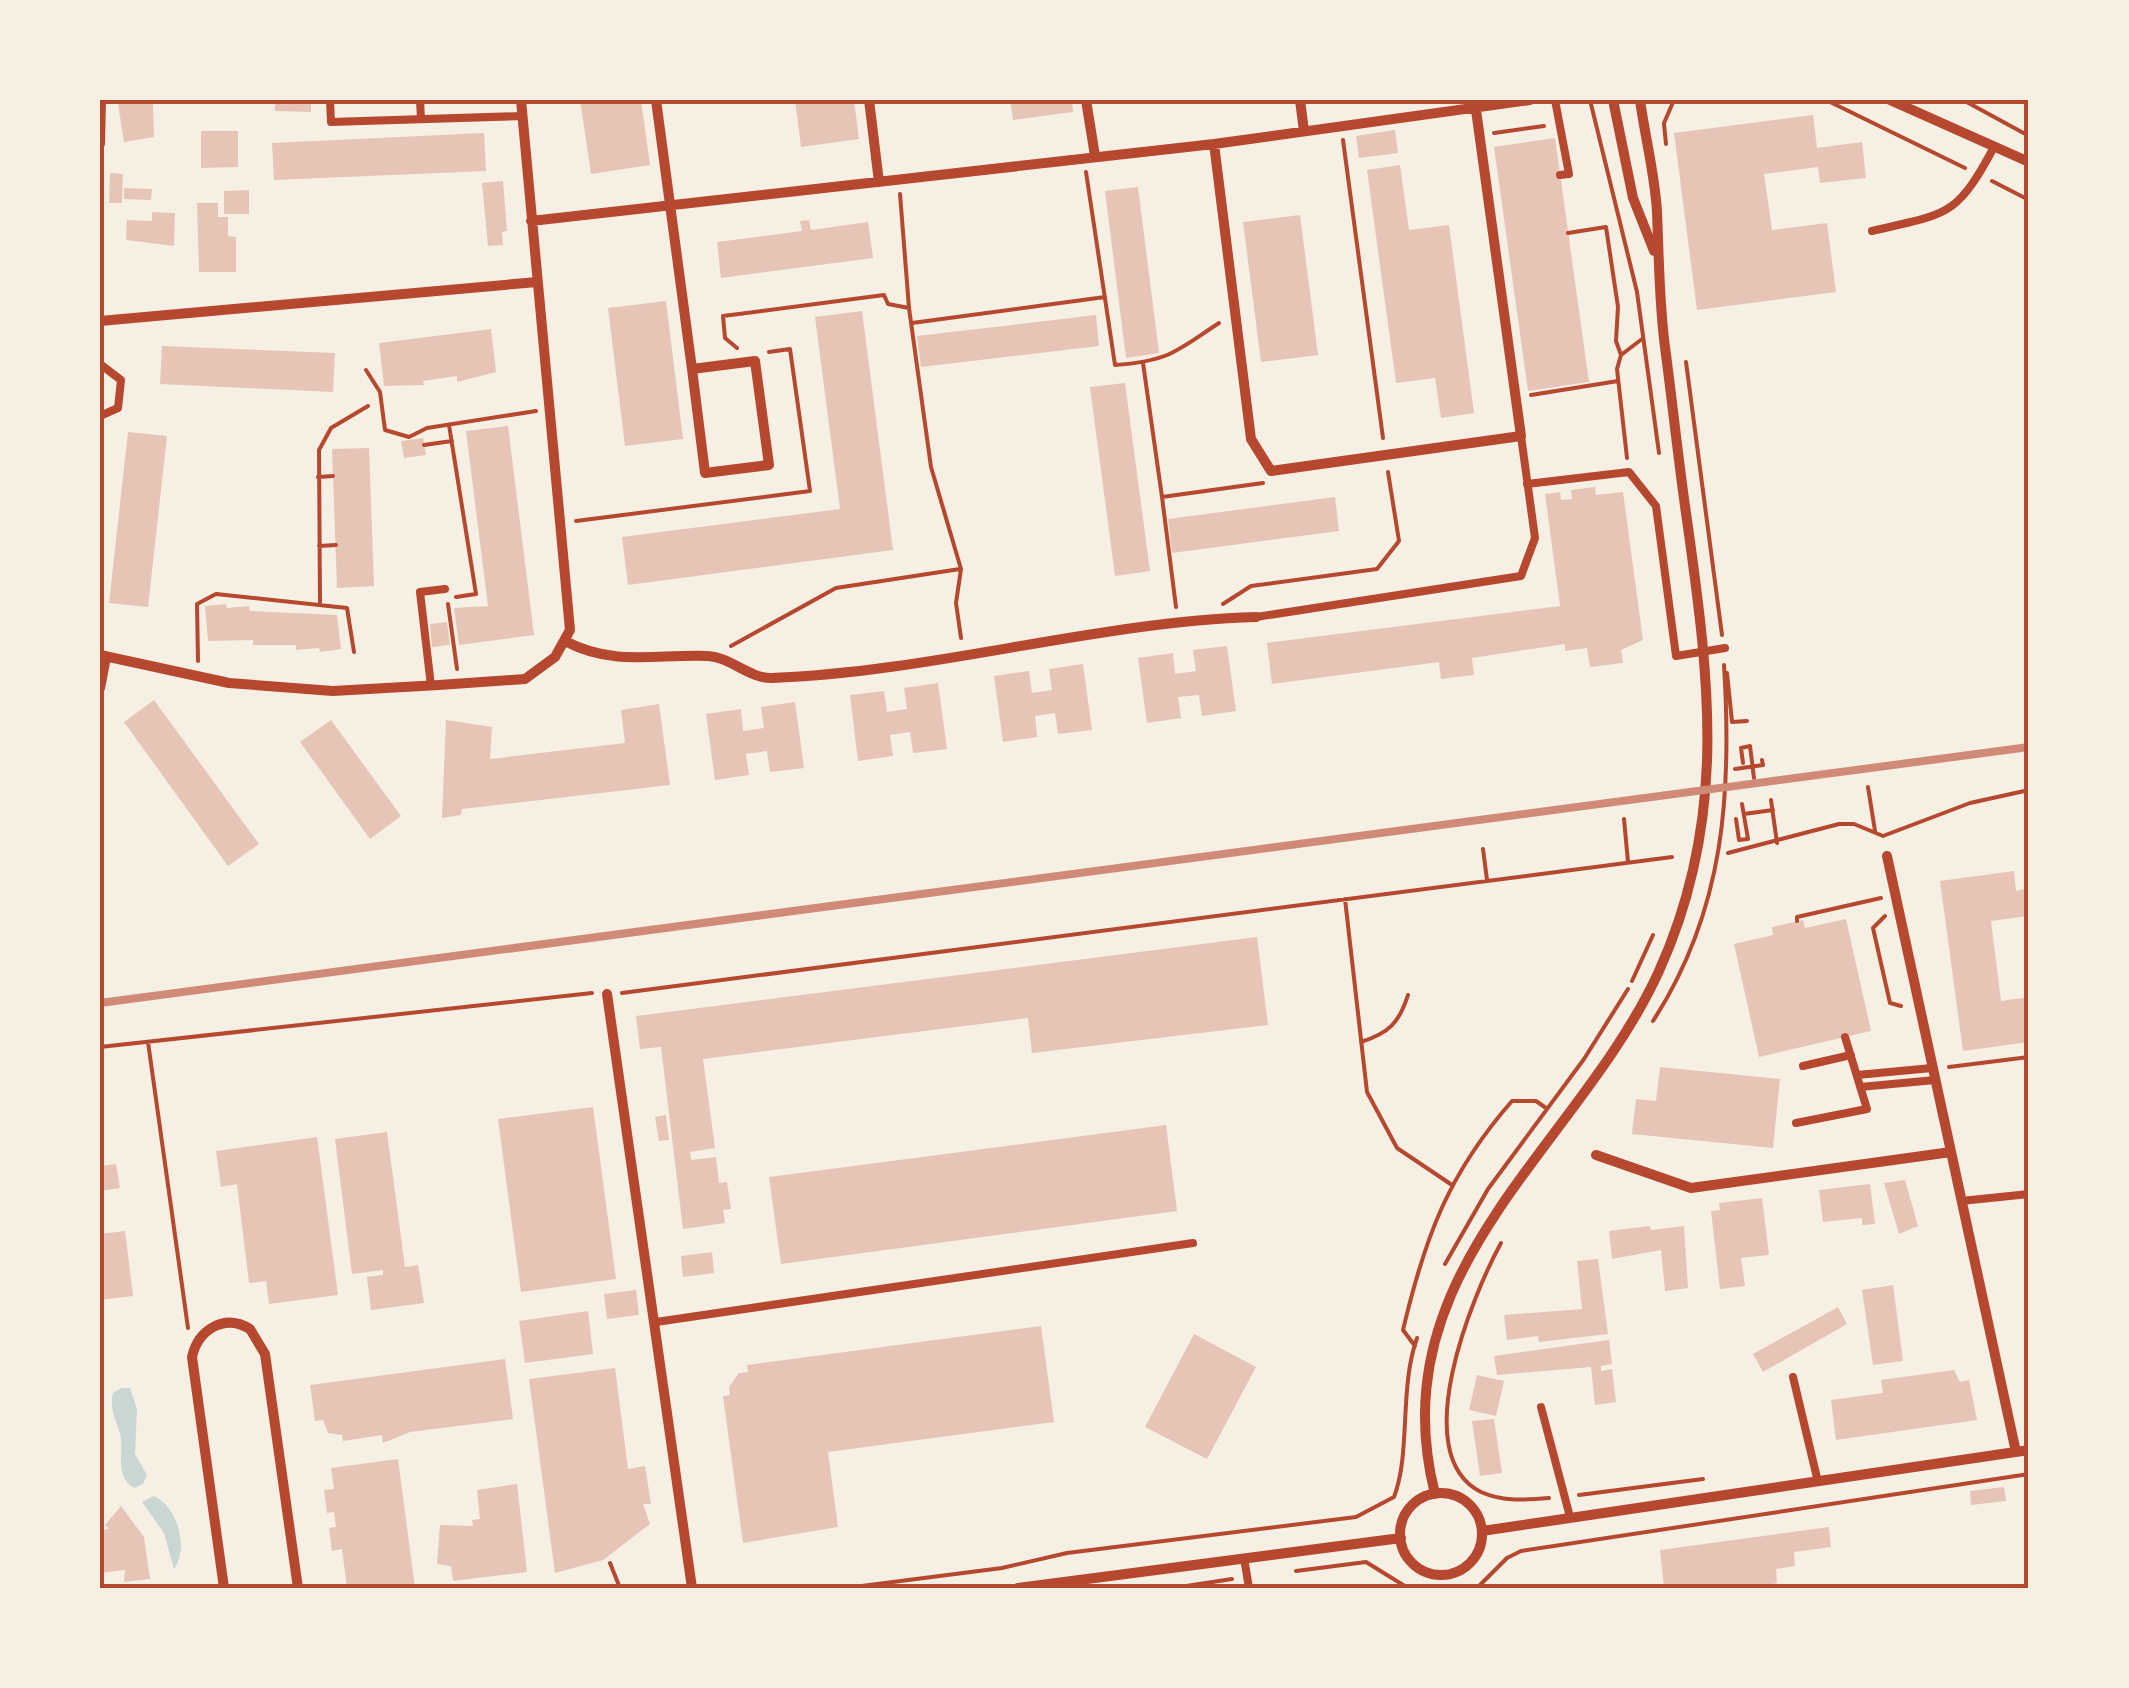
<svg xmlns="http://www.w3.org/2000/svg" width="2129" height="1688" font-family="'Noto Serif',serif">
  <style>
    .water { fill: #c9d6d2 }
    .building { fill: #e6c5b7 }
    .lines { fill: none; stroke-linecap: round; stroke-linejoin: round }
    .path { stroke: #b5482f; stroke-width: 4 }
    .service { stroke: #b5482f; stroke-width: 8 }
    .minor { stroke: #b5482f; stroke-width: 10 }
    .rail { stroke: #cf8b77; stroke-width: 8 }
    .neatline { fill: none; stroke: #b5482f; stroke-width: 4 }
  </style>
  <rect width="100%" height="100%" fill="#f6efe4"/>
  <path class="water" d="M121,1388H130L137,1409L135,1454L147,1475L143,1484L134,1488C113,1475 125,1452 120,1434C116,1419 109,1409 113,1393Z
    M154,1496C178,1507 189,1548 174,1569L164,1533L142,1502Z"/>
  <path class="building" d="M275,100H311V112L275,111Z
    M580,100H641L650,165L591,174Z
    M795,100H854L859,139L801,147Z
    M1010,100H1072L1073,112L1013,120Z
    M153,103L154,137L124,142L118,104Z
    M1813,115L1817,148L1862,142L1866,178L1820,183L1818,167L1764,174L1772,230L1827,223L1836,292L1697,310L1674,133Z
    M1395,130L1398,153L1359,158L1356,136Z
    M201,131H238V167L201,168Z
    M484,133L486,171L274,180L272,143Z
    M1555,138L1589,382L1528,391L1494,147Z
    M1400,165L1409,230L1449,225L1474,413L1441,418L1435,378L1396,383L1367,170Z
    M110,173L123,174L122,203H109Z
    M503,181L507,231L502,232L503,245L488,246L482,183Z
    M1138,187L1159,353L1126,358L1105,191Z
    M124,188L152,189L151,200L124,199Z
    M249,190V214H224V191Z
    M197,203H218V217H228V236L236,237V272H199Z
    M152,212L175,213L174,246L126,240L127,220L152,221Z
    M1300,215L1318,355L1261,362L1243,222Z
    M809,220L811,230L868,222L873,258L721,278L717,242L802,231L800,221Z
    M666,301L683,439L625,446L608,308Z
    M862,311L893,550L628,585L622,537L840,509L815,317Z
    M1096,315L1099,346L921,367L917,336Z
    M491,329L496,372L457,382V376L423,381L424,385L384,386L379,343Z
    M162,346L335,353L333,392L160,384Z
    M1125,383L1150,571L1115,576L1090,387Z
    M508,426L534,635L459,645L454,608L488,606L466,431Z
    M128,432L167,436L148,607L109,603Z
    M423,438L426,455L404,458L401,441Z
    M369,448L374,586L337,588L332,449Z
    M1595,487L1596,495L1623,492L1643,640L1621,650L1623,663L1590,667L1587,648L1565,651V644L1472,658L1474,675L1441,679L1439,662L1272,684L1267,643L1560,606L1545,494L1560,492L1561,500L1572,499L1571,490Z
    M1335,497L1339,531L1172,553L1168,519Z
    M226,604L227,608L249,606L250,611L337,615L341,649L320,652L319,648L296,650V645H253V640L208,641L205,606Z
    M447,622L450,645L432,647L430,624Z
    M1227,646L1236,711L1202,716L1199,695L1178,697L1181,718L1147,723L1138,658L1173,653L1175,674L1196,671L1193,650Z
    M1083,664L1092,730L1058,734L1055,713L1035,716L1037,737L1003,742L994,676L1029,671L1032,693L1052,690L1049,669Z
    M938,683L947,749L913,753L910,732L890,735L893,756L858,761L850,695L884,691L887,712L907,709L904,688Z
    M154,700L259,844L228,866L124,722Z
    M795,702L804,768L770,772L767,751L746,754L749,775L715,780L706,714L741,709L743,731L764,728L761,707Z
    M659,704L670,785L462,809L461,815L442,818L446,720L492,727L490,759L625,743L621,710Z
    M331,720L401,816L370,839L300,742Z
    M2014,871L2016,891L2025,889L2028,916L1991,921L2001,1001L2029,997V1042L1963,1051L1940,881Z
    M1846,919L1871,1031L1759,1057L1734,944L1773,935L1772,927L1803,920L1805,928Z
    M1257,937L1268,1025L1032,1053L1028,1018L703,1059L715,1148L690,1152L691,1160L716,1157L719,1183L727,1182L731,1209L723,1210L725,1223L683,1229L661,1047L640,1049L636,1016Z
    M1660,1067L1780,1079L1773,1148L1632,1134L1636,1099L1656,1101Z
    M593,1107L616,1279L521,1292L498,1119Z
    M666,1115L669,1140L659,1141L655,1117Z
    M1166,1125L1177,1211L781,1264L769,1177Z
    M387,1132L405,1267L418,1265L424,1303L371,1310L367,1277L383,1275V1270L352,1274L335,1139Z
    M317,1137L338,1295L269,1304L266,1281L249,1283L237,1184L221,1187L216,1151Z
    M116,1164L120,1188L100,1191V1166Z
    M1905,1180L1918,1226L1899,1234L1884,1183Z
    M1870,1184L1875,1224L1862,1225V1218L1823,1222L1819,1190Z
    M1762,1198L1769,1255L1741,1258L1745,1286L1720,1289L1711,1211L1720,1210L1719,1203Z
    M1650,1226L1651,1230L1684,1226L1688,1288L1665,1291L1661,1250L1612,1259L1609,1231Z
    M125,1231L133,1296L100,1300V1234Z
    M712,1252L714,1273L683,1277L681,1256Z
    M1598,1259L1608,1334L1539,1342L1538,1336L1507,1340L1504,1315L1582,1309L1577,1261Z
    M1893,1285L1903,1361L1873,1365L1862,1290Z
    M636,1290L639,1315L607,1319L604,1294Z
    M1838,1307L1847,1324L1763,1372L1753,1354Z
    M588,1311L593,1354L525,1363L519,1321Z
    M1041,1326L1054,1422L828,1452L838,1527L743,1543L723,1396L730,1395L729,1387L739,1373L748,1372L747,1365Z
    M1194,1334L1256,1367L1207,1459L1145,1427Z
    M1609,1340L1612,1364L1601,1366V1371L1612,1369L1616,1402L1595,1405L1591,1367L1497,1375L1494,1356Z
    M505,1359L513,1419L410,1432L383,1443L382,1435L343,1441L342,1435L328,1433L323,1420L315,1421L310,1385Z
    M615,1368L628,1469L645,1466L651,1504H643L650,1524L603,1560L555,1573L529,1379Z
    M1954,1370L1960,1382L1969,1380L1977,1420L1836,1440L1831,1400L1883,1393L1881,1380Z
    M1477,1375L1504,1381L1496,1416L1469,1410Z
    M1494,1419L1502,1473L1480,1476L1472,1421Z
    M398,1459L415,1588H347L342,1549L332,1551L329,1528L336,1527L334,1512L327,1513L324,1490L334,1489L331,1468Z
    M517,1484L527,1572L453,1581L451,1566L437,1564L440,1525L473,1526L472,1520L480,1519L477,1490Z
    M2004,1487L2006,1501L1971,1505L1970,1491Z
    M121,1506L144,1537L150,1579L124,1582L125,1570L100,1573V1530L109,1529L105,1525Z
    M1829,1527L1831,1547L1794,1552L1795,1566L1776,1569L1777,1583L1757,1588H1664L1660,1550Z"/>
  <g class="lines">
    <path class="path" d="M1590,100L1637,292L1659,453
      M1826,100L1965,168
      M1963,100L2029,136
      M1664,123L1674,100
      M1664,124L1666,144
      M1494,133L1544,126
      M1343,140L1383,438
      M1086,172L1115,365C1170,361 1176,351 1219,323
      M1992,181L2029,200
      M900,194L909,308L931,467L961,569L956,603L961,638
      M1568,233L1606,227L1618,307L1616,341L1621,355
      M912,323L1105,297
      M737,348L725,338L723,316L884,295L888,304L909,308
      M1686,362L1722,635
      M1143,363L1162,497L1263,483
      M366,370L380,392L385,430L409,437L427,428L536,411
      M1531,395L1618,381
      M449,425L476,594L456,597
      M424,445L452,441
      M1627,458L1617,369L1621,355L1642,339
      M318,477L333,476
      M1162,497L1176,607
      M576,521L810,491L790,349L769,352
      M319,546L336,545
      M320,602L319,450L331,428L368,406
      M448,604L457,669
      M1223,604L1251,586L1377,569L1399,541L1388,472
      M731,646L836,588L960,569
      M198,661L197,604L216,594L347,608L354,652
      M1727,673L1732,722L1747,721
      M1743,763L1741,748L1750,746L1754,778
      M1735,769L1763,765L1762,760
      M1868,787L1875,831
      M1771,800L1777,843
      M1744,814L1773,810
      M1624,819L1628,862
      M1736,819L1739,840L1748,839L1742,804
      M1483,849L1487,880
      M1728,853L1839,824H1854L1883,836L1970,803L2029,790
      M1345,899L1367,1092L1397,1148L1452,1185
      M1885,916L1873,928L1890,1003L1901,1006
      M1797,921V917L1881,898
      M1632,981L1653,935
      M622,993L1672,857
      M1653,1021C1725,910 1732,792 1724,665
      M148,1042L188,1328
      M1361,1042C1389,1033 1399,1023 1408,995
      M100,1047L592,993
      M1949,1067L2029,1057
      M1501,1243C1473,1294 1406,1455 1481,1492C1503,1502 1526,1500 1549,1498
      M1445,1264L1488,1189L1584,1059L1628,989
      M1415,1346L1403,1330C1425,1237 1448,1174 1512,1101H1536L1546,1108
      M1579,1495L1703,1479
      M610,1563L620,1588
      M1296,1571L1366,1562L1408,1588
      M846,1588L1002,1568L1067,1553L1356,1517L1394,1497C1411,1453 1399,1388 1417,1338
      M1173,1588L1232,1579
      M1477,1588L1507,1558L1521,1551L2029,1474"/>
    <path class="service" d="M330,100L331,122L522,116
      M420,100L421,119
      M1555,100L1569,174L1560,175
      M1872,231C1948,213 1956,218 1994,147
      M100,364L121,380L118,408L100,416
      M1527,484L1629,472L1656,506L1676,656L1725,648
      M1256,617L1521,576L1535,538L1521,436
      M431,686L420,592L445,589
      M1803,1066L1851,1055
      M1857,1075L1932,1068
      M1860,1087L1935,1080
      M1796,1123L1867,1109L1845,1037
      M1961,1201L2029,1194
      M656,1322L1193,1243
      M1793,1377L1818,1482
      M1541,1407L1570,1517
      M1244,1558L1249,1588"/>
    <path class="minor" d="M656,100L692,369L755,361L769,465L705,473L692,369
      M869,100L879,182
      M1086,100L1095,156
      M1300,100L1304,131
      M1613,100L1633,198L1654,251
      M1890,100L2029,162
      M100,144L101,100
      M1214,144L1251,439L1271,471L1521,436L1476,110
      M531,221L1214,144L1530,100
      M100,321L537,282
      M567,642C613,666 656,654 708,656C730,657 750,679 772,678C934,672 1094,622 1256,617
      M100,655L229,683L333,691L439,685L525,679L555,657L570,630L521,100
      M100,688L106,657
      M1887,856L2016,1452
      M607,994L692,1588
      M1596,1155L1691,1188L1951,1152
      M1400 1534a41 41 0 1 1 82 0a41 41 0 1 1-82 0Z
      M1435,1494C1378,1269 1579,1147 1659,971C1727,821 1710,685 1688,527C1679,467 1673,407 1665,347C1659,302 1659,257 1657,212C1655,175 1645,137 1640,100
      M1482,1531L2029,1450
      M224,1588L192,1357C198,1330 224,1313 250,1329L265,1354L298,1588
      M1018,1588L1401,1538"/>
    <path class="rail" d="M100,1003L2029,747"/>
  </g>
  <rect width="2129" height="1688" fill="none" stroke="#f6efe4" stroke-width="205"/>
  <rect x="102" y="102" width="1924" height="1484" class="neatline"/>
</svg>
